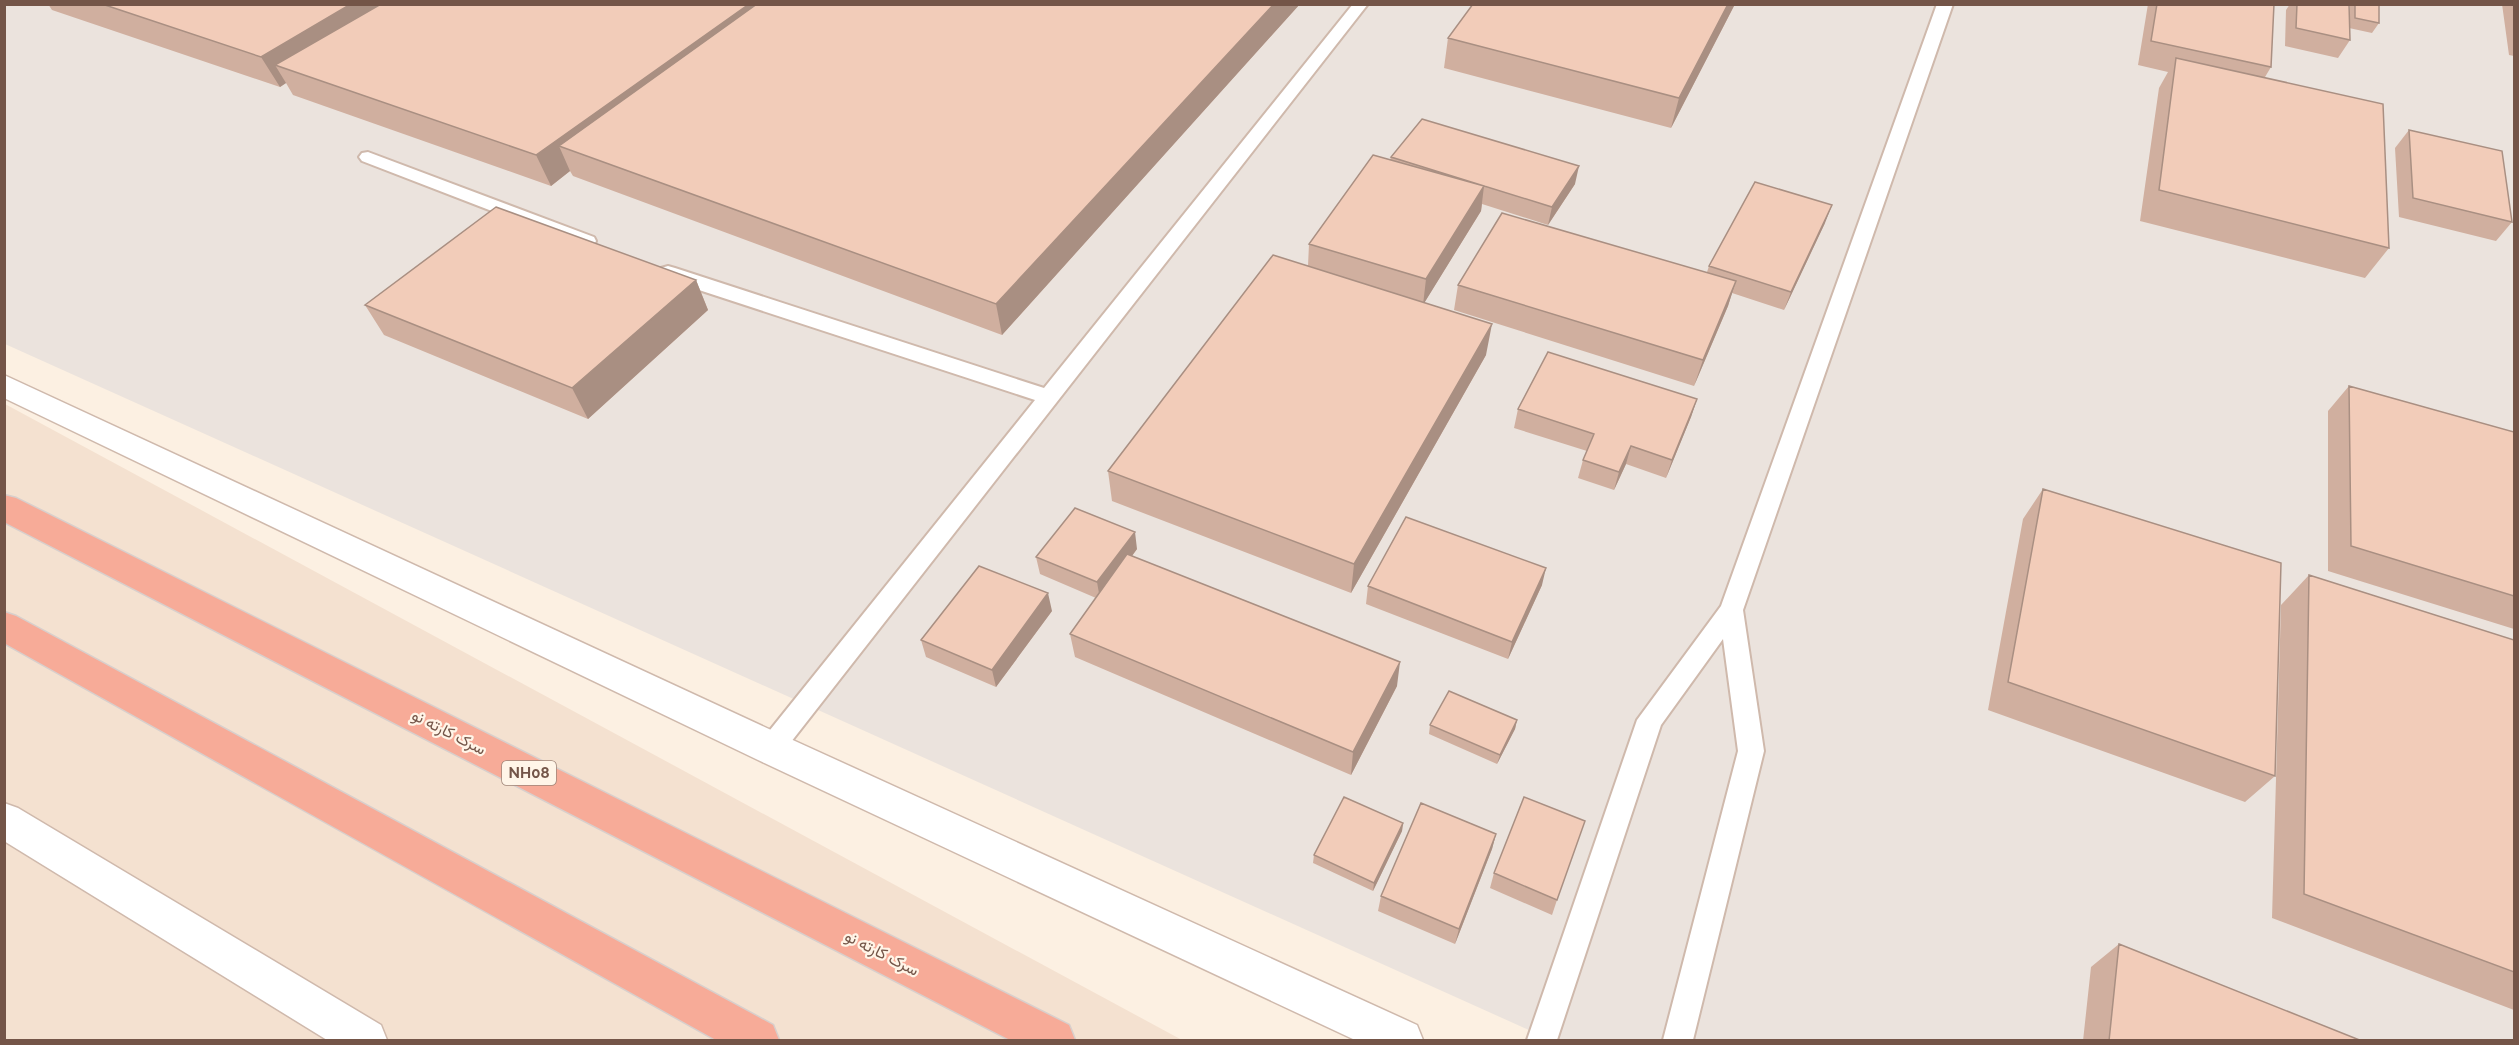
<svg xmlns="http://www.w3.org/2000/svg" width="2519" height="1045" font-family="Raleway,Vazirmatn,sans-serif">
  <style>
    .residential { fill: #f4e1d0 }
    .industrial { fill: #ebe3dd }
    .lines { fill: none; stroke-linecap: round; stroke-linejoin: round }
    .lane-casing { stroke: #cfb9ac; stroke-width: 4 }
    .street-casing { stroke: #cfb9ac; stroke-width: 3 }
    .highway-casing { stroke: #d8cfcc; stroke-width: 3 }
    .lane { fill: #fff; fill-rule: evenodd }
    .street { fill: #fff; fill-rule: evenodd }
    .highway { fill: #f7ab98; fill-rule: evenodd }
    .wall { fill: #d0af9f }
    .shaded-wall { fill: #a98f82 }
    .building { fill: #f2ccb9; stroke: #a98f82; stroke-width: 1.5 }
    .labels { text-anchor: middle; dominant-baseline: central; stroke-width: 4.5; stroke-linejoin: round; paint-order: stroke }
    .shield { fill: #fff5e8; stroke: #9e8578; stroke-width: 1.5 }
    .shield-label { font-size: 15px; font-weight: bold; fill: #745548 }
    .street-label { font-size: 16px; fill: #745548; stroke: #fff5e8 }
  </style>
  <rect width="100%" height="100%" fill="#fcf0e2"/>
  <path class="residential" d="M5,404L1182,1040H5Z"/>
  <path class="industrial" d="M5,5H2514V1040H1551L5,344Z"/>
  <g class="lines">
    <g class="lane-casing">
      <path id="lane" d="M1353,4H1368L780,756L771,759L762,756L758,748L762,740L1035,400L699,290L661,276L658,272L661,268L668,266L675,268L1044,388Z
        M1937,4H1953L1743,610L1764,751L1693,1040H1663L1738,751L1723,639L1661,725L1557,1040H1527L1637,720L1721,606Z
        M368,152L594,237L596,241L594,245H580L362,161L359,157L362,153Z"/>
    </g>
    <g class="street-casing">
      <path id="street" d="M4,375L784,736L1417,1025L1423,1040H1355L758,760L4,398Z
        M4,803L18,808L381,1025L387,1040H327L4,841Z"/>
    </g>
    <g class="highway-casing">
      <path id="highway" d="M4,495L16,498L1069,1025L1075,1040H1010L4,522Z
        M4,612L16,616L773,1025L779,1040H716L4,643Z"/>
    </g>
    <use href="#lane" class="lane"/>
    <use href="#street" class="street"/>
    <use href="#highway" class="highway"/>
  </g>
  <path class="wall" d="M48,4H1300L1002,335L573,176L570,171L551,186L293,95L286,83L280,87L52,10Z
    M1735,4L1671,128L1444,68L1448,38Z
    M2148,4H2274L2271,67L2265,77L2389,248L2365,278L2140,221L2159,88L2168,72L2138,65Z
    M2290,4H2349V17L2350,4H2379V23L2372,33L2349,28L2350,40L2338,58L2285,46L2286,10Z
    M2502,4H2514V56L2509,55Z
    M2409,130L2512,222L2496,241L2399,217L2395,148Z
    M1391,157L1575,184L1548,225L1482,204L1481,211L1424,303L1486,355L1351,593L1112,501L1108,471L1308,266L1309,244L1390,160Z
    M1825,223L1784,310L1732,293L1728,306L1694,386L1454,310L1458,285L1707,272L1709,266Z
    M696,280L708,310L588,419L384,335L365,305Z
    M2349,386L2514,432V629L2328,571V411Z
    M1697,399L1691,417L1666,478L1626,464L1614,490L1578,478L1583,460L1587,451L1514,428L1518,409Z
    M2043,489L2275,776L2245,802L1988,710L2023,519Z
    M1137,549L1132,556L1397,686L1351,775L1075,657L1070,634L1096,598L1040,574L1036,557Z
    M2309,575L2514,640V1010L2272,918L2281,605Z
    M1542,585L1508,659L1366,604L1368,586Z
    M1052,611L996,687L926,657L921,640Z
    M1517,720L1515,729L1497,764L1429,734L1430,725Z
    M1403,823L1402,831L1373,891L1313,863L1314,855Z
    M1496,834L1492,849L1455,944L1378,911L1381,896Z
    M1494,873L1557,900L1552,915L1490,888Z
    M2119,944L2362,1041H2083L2091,967Z"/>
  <path class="shaded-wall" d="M351,4H416L275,65L286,83L280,87L261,57Z
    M749,4H798L559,146L570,171L551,186L536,155Z
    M1274,4H1300L1002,335L996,304Z
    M1728,4H1735L1671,128L1679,98Z
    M1579,166L1575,184L1548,225L1552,207Z
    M1484,186L1481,211L1423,305L1426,279Z
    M1832,205L1825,223L1784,310L1791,292Z
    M696,280L708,310L588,419L572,388Z
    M1736,281L1728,306L1694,386L1703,360Z
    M1492,324L1486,355L1351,593L1354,564Z
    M1697,399L1691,417L1666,478L1672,460Z
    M1631,446L1626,464L1614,490L1619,472Z
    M1135,532L1137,549L1100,599L1097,582Z
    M1546,568L1542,585L1508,659L1512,642Z
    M1048,593L1052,611L996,687L992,670Z
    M1400,662L1397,686L1351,775L1353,752Z
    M1517,720L1515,729L1497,764L1500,755Z
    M1403,823L1402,831L1373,891L1374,883Z
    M1496,834L1492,849L1455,944L1459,929Z"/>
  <path class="building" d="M102,4H351L261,57Z
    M381,4H749L536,155L275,65Z
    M757,4H1274L996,304L559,146Z
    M1473,4H1728L1679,98L1448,38Z
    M2157,4H2274L2271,67L2151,41Z
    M2297,4H2349L2350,40L2296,28Z
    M2355,4H2379V23L2355,18Z
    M2176,58L2383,104L2389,248L2159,190Z
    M1422,119L1579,166L1552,207L1391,157Z
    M2409,130L2502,151L2512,222L2413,198Z
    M1373,155L1484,186L1426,279L1309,244Z
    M1755,182L1832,205L1791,292L1709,266Z
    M496,207L696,280L572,388L365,305Z
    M1502,213L1736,281L1703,360L1458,285Z
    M1273,255L1492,324L1354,564L1108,471Z
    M1548,352L1697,399L1672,460L1631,446L1619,472L1583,460L1594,434L1518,409Z
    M2349,386L2514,432V596L2351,546Z
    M2043,489L2281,563L2275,776L2008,682Z
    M1075,508L1135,532L1097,582L1036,557Z
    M1406,517L1546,568L1512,642L1368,586Z
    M1127,554L1400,662L1353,752L1070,634Z
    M979,566L1048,593L992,670L921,640Z
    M2309,575L2514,640V972L2304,894Z
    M1449,691L1517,720L1500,755L1430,725Z
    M1344,797L1403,823L1374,883L1314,855Z
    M1524,797L1585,821L1557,900L1494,873Z
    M1421,803L1496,834L1459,929L1381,896Z
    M2119,944L2362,1041H2109Z"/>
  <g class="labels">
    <rect class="shield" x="502" y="761" width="54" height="24" rx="4.5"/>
    <g class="shield-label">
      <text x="529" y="773">NH08</text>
    </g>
    <g class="street-label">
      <text transform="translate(449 732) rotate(27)">سرک کارته نو</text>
      <text transform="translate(882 953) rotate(27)">سرک کارته نو</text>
    </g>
  </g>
  <rect width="2519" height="1045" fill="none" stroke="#745548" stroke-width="12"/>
</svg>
